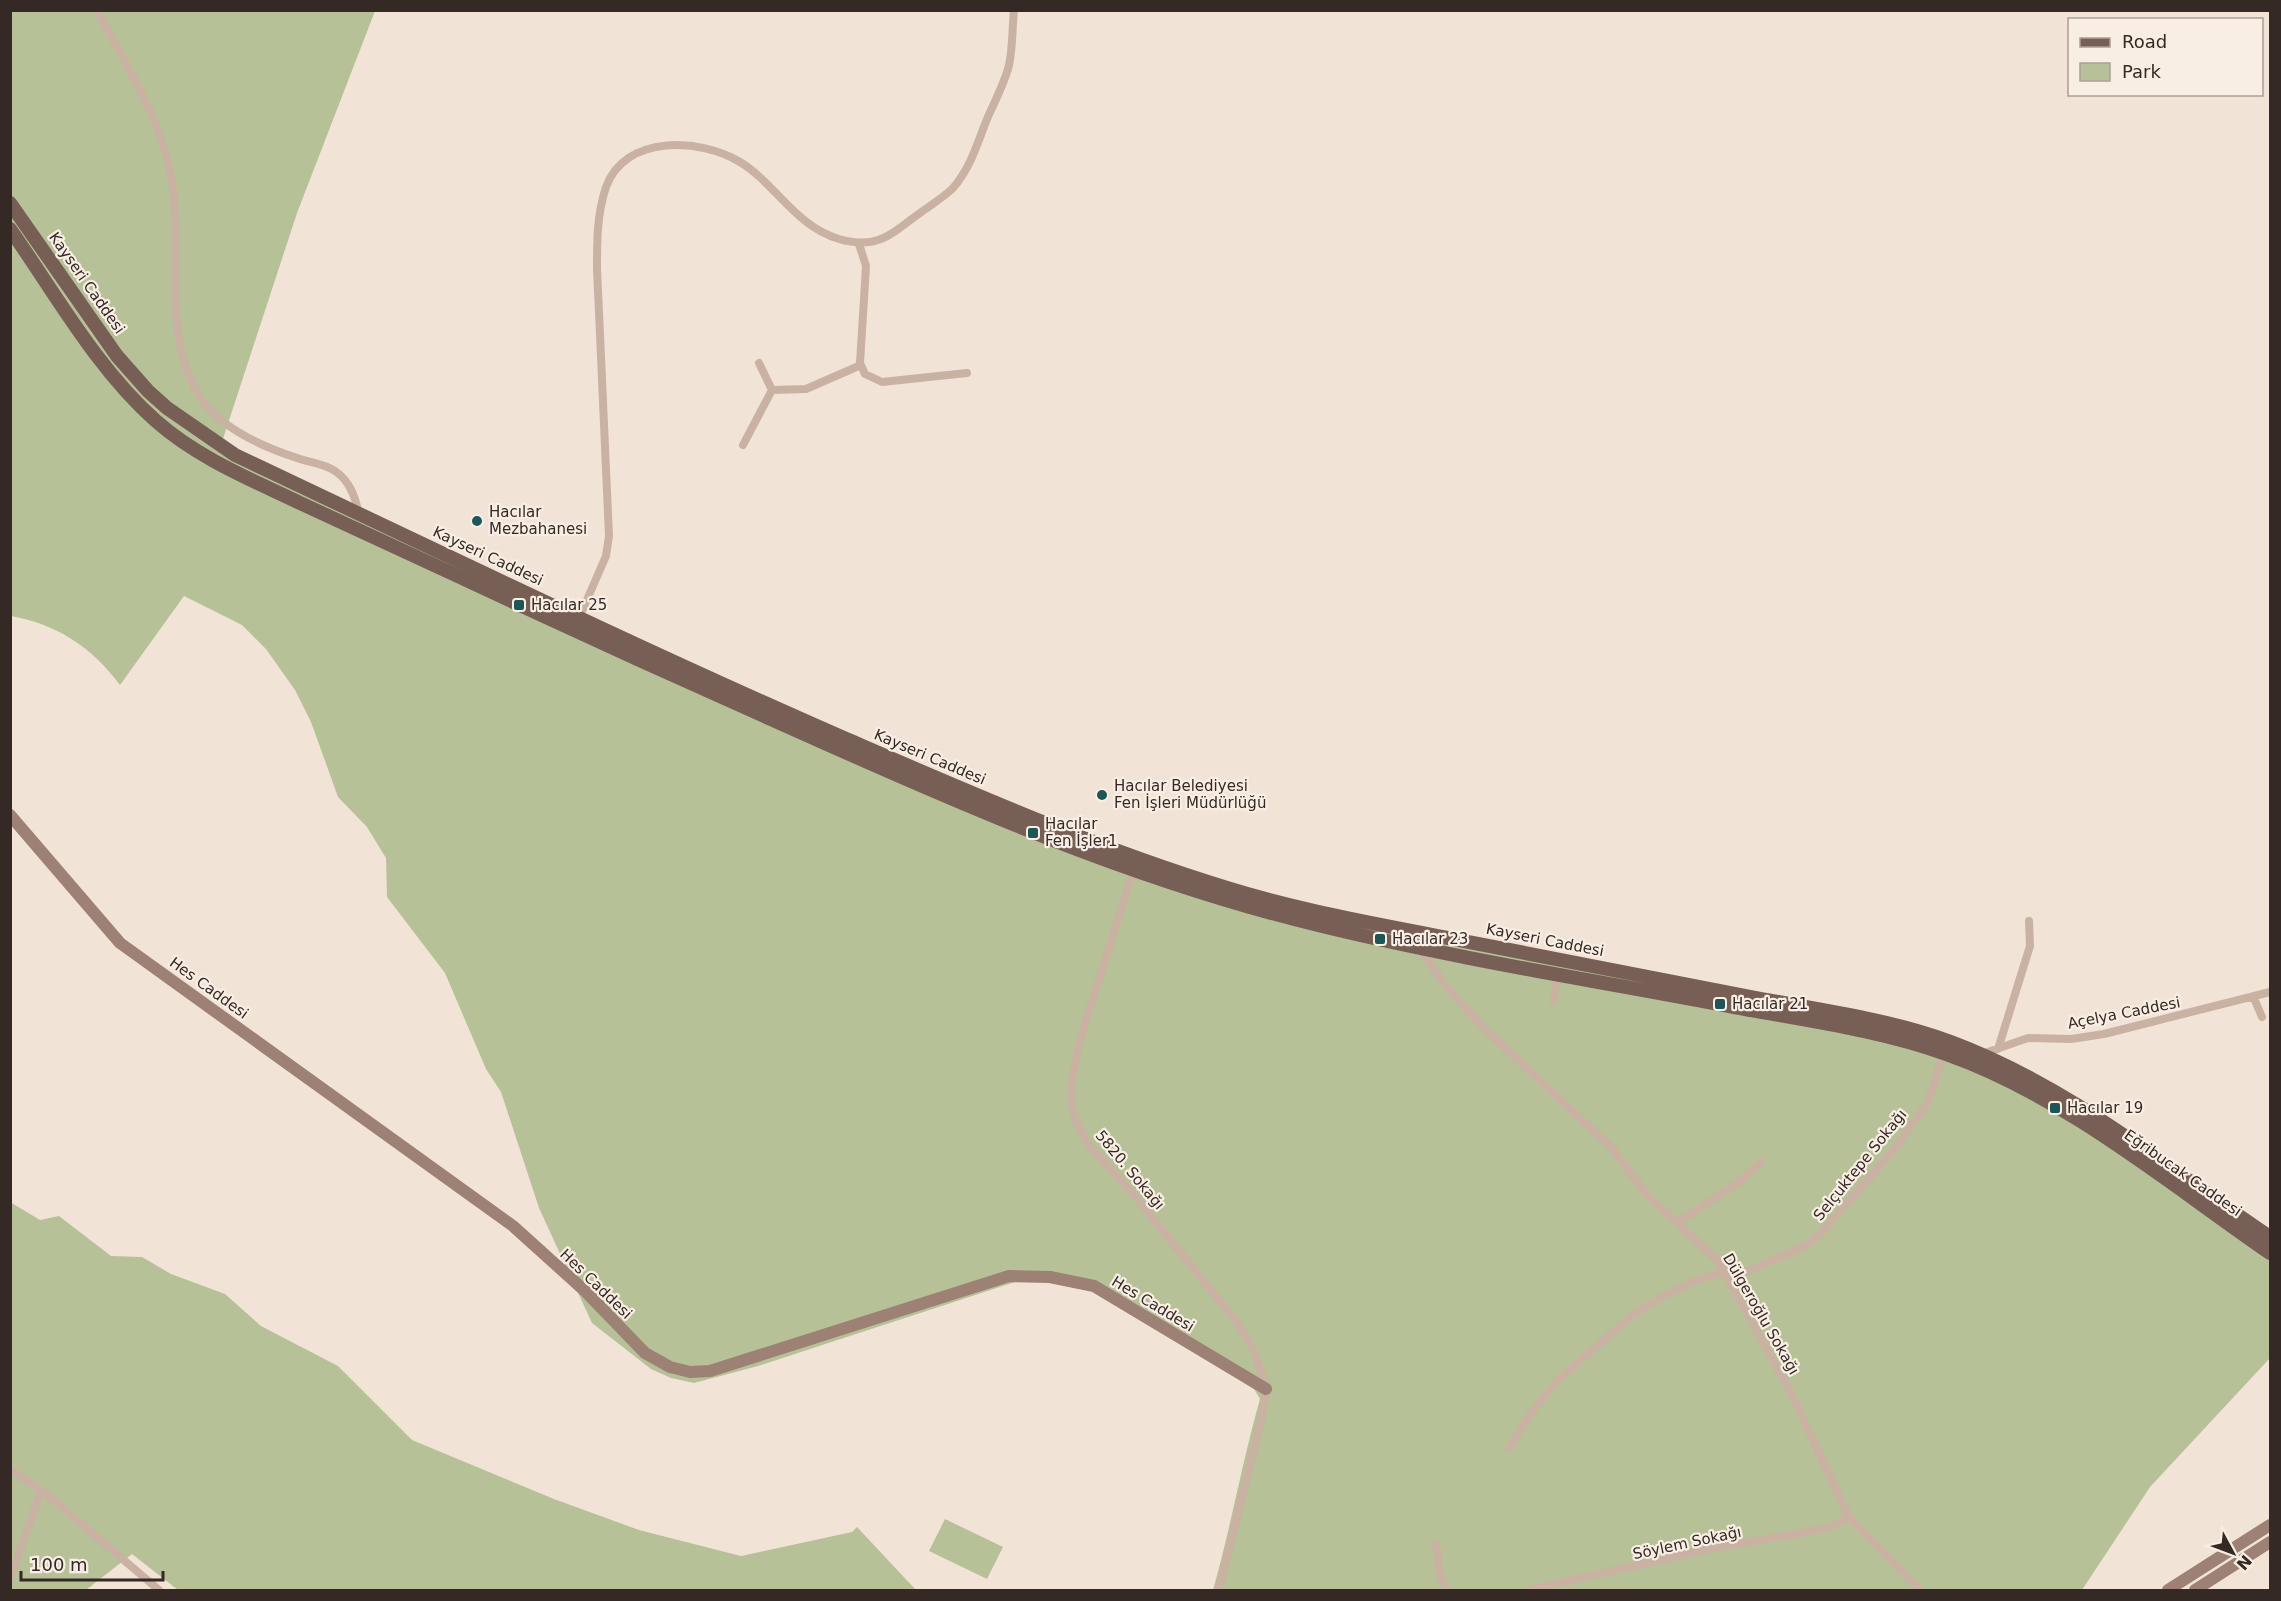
<svg xmlns="http://www.w3.org/2000/svg" width="2281" height="1601" font-family="'DejaVu Sans',sans-serif">
  <style>
    .green { fill: #b6c197 }
    .lines { fill: none; stroke-linecap: round; stroke-linejoin: round }
    .street { stroke: #cab2a3; stroke-width: 8 }
    .secondary { stroke: #9d8175; stroke-width: 12 }
    .primary { stroke: #775f56; stroke-width: 14 }
    .poi-dot { fill: #1a5757; stroke: #f9eee4; stroke-width: 2 }
    .labels { text-anchor: middle; dominant-baseline: central; stroke-width: 4.5; stroke-linejoin: round; paint-order: stroke }
    .street-label { font-size: 15px; fill: #352925; stroke: #f9eee4 }
    .poi-label { font-size: 15px; fill: #352925; stroke: #f9eee4; text-anchor: start }
  </style>
  <rect width="100%" height="100%" fill="#f2e3d7"/>
  <path class="green" d="M11,11H375L297,213L219,451L1043,828L1334,922L1772,1008L1934,1042L2270,1240V1358L2150,1487L2082,1590H1213C1231,1527 1242,1462 1260,1399L1254,1389L1090,1290L1049,1282L1018,1281L758,1366L694,1383L671,1378L651,1369L592,1323L539,1208L501,1092L486,1069L445,973L387,897L386,858L367,827L338,797L311,722L295,690L266,649L242,625L184,596L120,685C92,647 56,624 11,616Z
    M10,1202L40,1220L59,1216L111,1256L142,1257L171,1274L225,1294L261,1326L338,1366L412,1440L554,1499L639,1530L741,1556L852,1532L857,1527L916,1590H178L132,1554L86,1590H11Z
    M945,1519L1003,1547L987,1579L929,1551Z"/>
  <g class="lines">
    <path class="street" d="M97,10C124,62 159,114 170,171C185,242 161,321 194,387C213,425 258,445 297,458C308,462 325,464 335,471C350,481 355,497 359,514
      M859,244L866,266L860,363L865,374L882,382L967,373
      M759,363L772,390
      M743,445L772,390L806,389L861,365
      M579,618L606,556L609,536L597,268C597,240 597,214 606,187C625,134 701,138 740,162C775,183 795,226 839,239C873,249 887,238 913,218C926,208 942,199 953,188C971,167 977,144 987,119C994,103 1003,86 1008,69C1013,51 1012,29 1014,10
      M1133,871L1080,1040L1072,1081L1071,1103L1077,1124L1089,1145L1133,1194L1236,1321L1255,1353L1266,1389L1262,1416L1219,1590
      M1418,947L1449,990L1486,1030L1612,1148L1646,1194L1718,1261L1791,1393L1849,1517L1920,1590
      M2254,998L2262,1017
      M1554,1002L1558,973
      M1998,1049L2030,946L2029,921
      M1982,1054L2028,1038L2071,1039L2104,1034L2270,992
      M1677,1223L1742,1180L1761,1162
      M1509,1448L1531,1413L1557,1381L1630,1317L1663,1296L1694,1281L1722,1272H1746L1807,1245L1822,1232L1896,1147L1928,1102L1944,1053
      M10,1469L51,1498L159,1590
      M1436,1543L1440,1576L1447,1590
      M10,1579L41,1491
      M1529,1590L1704,1550L1828,1528L1849,1517"/>
    <path class="secondary" d="M10,815L120,943L513,1226L585,1291L645,1353L670,1367L690,1372L710,1371L1009,1276L1050,1277L1094,1286L1266,1389
      M2168,1590L2270,1525
      M2195,1590L2270,1542"/>
    <path class="primary" d="M10,203L117,356L148,391L167,408L235,455C438,551 640,649 846,739C971,793 1096,848 1227,888C1301,911 1377,924 1453,939C1551,958 1648,977 1746,996C1813,1009 1886,1018 1951,1042C2069,1086 2167,1168 2270,1237
      M10,229C55,293 97,369 156,421C198,458 250,479 300,503C354,528 408,553 462,578C573,630 685,681 798,731C969,808 1139,882 1322,926C1458,959 1597,981 1734,1007C1803,1020 1880,1030 1946,1054C2065,1096 2167,1182 2270,1253"/>
  </g>
  <g class="poi-dot">
    <circle cx="477" cy="521" r="6"/>
    <rect x="513" y="599" width="12" height="12" rx="3"/>
    <circle cx="1102" cy="795" r="6"/>
    <rect x="1027" y="827" width="12" height="12" rx="3"/>
    <rect x="1374" y="933" width="12" height="12" rx="3"/>
    <rect x="1714" y="998" width="12" height="12" rx="3"/>
    <rect x="2049" y="1102" width="12" height="12" rx="3"/>
  </g>
  <g class="labels">
    <g class="street-label">
      <text transform="translate(87 283) rotate(55)">Kayseri Caddesi</text>
      <text transform="translate(488 556) rotate(25)">Kayseri Caddesi</text>
      <text transform="translate(930 757) rotate(23)">Kayseri Caddesi</text>
      <text transform="translate(1545 940) rotate(11)">Kayseri Caddesi</text>
      <text transform="translate(209 988) rotate(36)">Hes Caddesi</text>
      <text transform="translate(2124 1013) rotate(-11)">Açelya Caddesi</text>
      <text transform="translate(1860 1165) rotate(-51)">Selçuktepe Sokağı</text>
      <text transform="translate(1130 1170) rotate(50)">5820. Sokağı</text>
      <text transform="translate(2183 1173) rotate(35)">Eğribucak Caddesi</text>
      <text transform="translate(596 1284) rotate(44)">Hes Caddesi</text>
      <text transform="translate(1153 1304) rotate(31)">Hes Caddesi</text>
      <text transform="translate(1761 1314) rotate(60)">Dülgeroğlu Sokağı</text>
      <text transform="translate(1687 1543) rotate(-12)">Söylem Sokağı</text>
    </g>
    <g class="poi-label">
      <text x="489" y="512">Hacılar<tspan x="489" dy="17">Mezbahanesi</tspan></text>
      <text x="531" y="605">Hacılar 25</text>
      <text x="1114" y="786">Hacılar Belediyesi<tspan x="1114" dy="17">Fen İşleri Müdürlüğü</tspan></text>
      <text x="1045" y="824">Hacılar<tspan x="1045" dy="17">Fen İşler1</tspan></text>
      <text x="1392" y="939">Hacılar 23</text>
      <text x="1732" y="1004">Hacılar 21</text>
      <text x="2067" y="1108">Hacılar 19</text>
    </g>
  </g>
  <rect width="2281" height="1601" fill="none" stroke="#352925" stroke-width="24"/>
  <rect x="2068" y="18" width="195" height="78" fill="#f9eee4" stroke="#ab9f98" stroke-width="1.5"/>
  <rect x="2080" y="38" width="30" height="9" fill="#775f56" stroke="#ab9f98" stroke-width="1.5"/>
  <text x="2122" y="48" font-size="18" fill="#352925">Road</text>
  <rect x="2080" y="63" width="30" height="18" fill="#b6c197" stroke="#ab9f98" stroke-width="1.5"/>
  <text x="2122" y="78" font-size="18" fill="#352925">Park</text>
  <g transform="translate(2233 1553) rotate(131)" stroke="#f9eee4" stroke-width="4.5" paint-order="stroke">
  <path d="M0-4.5L10 22L0 15L-10 22Z" fill="#352925"/>
  <text y="-9" font-size="16" font-weight="bold" text-anchor="middle" fill="#352925">N</text>
  </g>
  <path d="M21 1571v9h142v-9" fill="none" stroke="#352925" stroke-width="3"/>
  <text x="30" y="1571" font-size="18" fill="#352925" stroke="#f9eee4" stroke-width="4.5" paint-order="stroke">100 m</text>
</svg>
